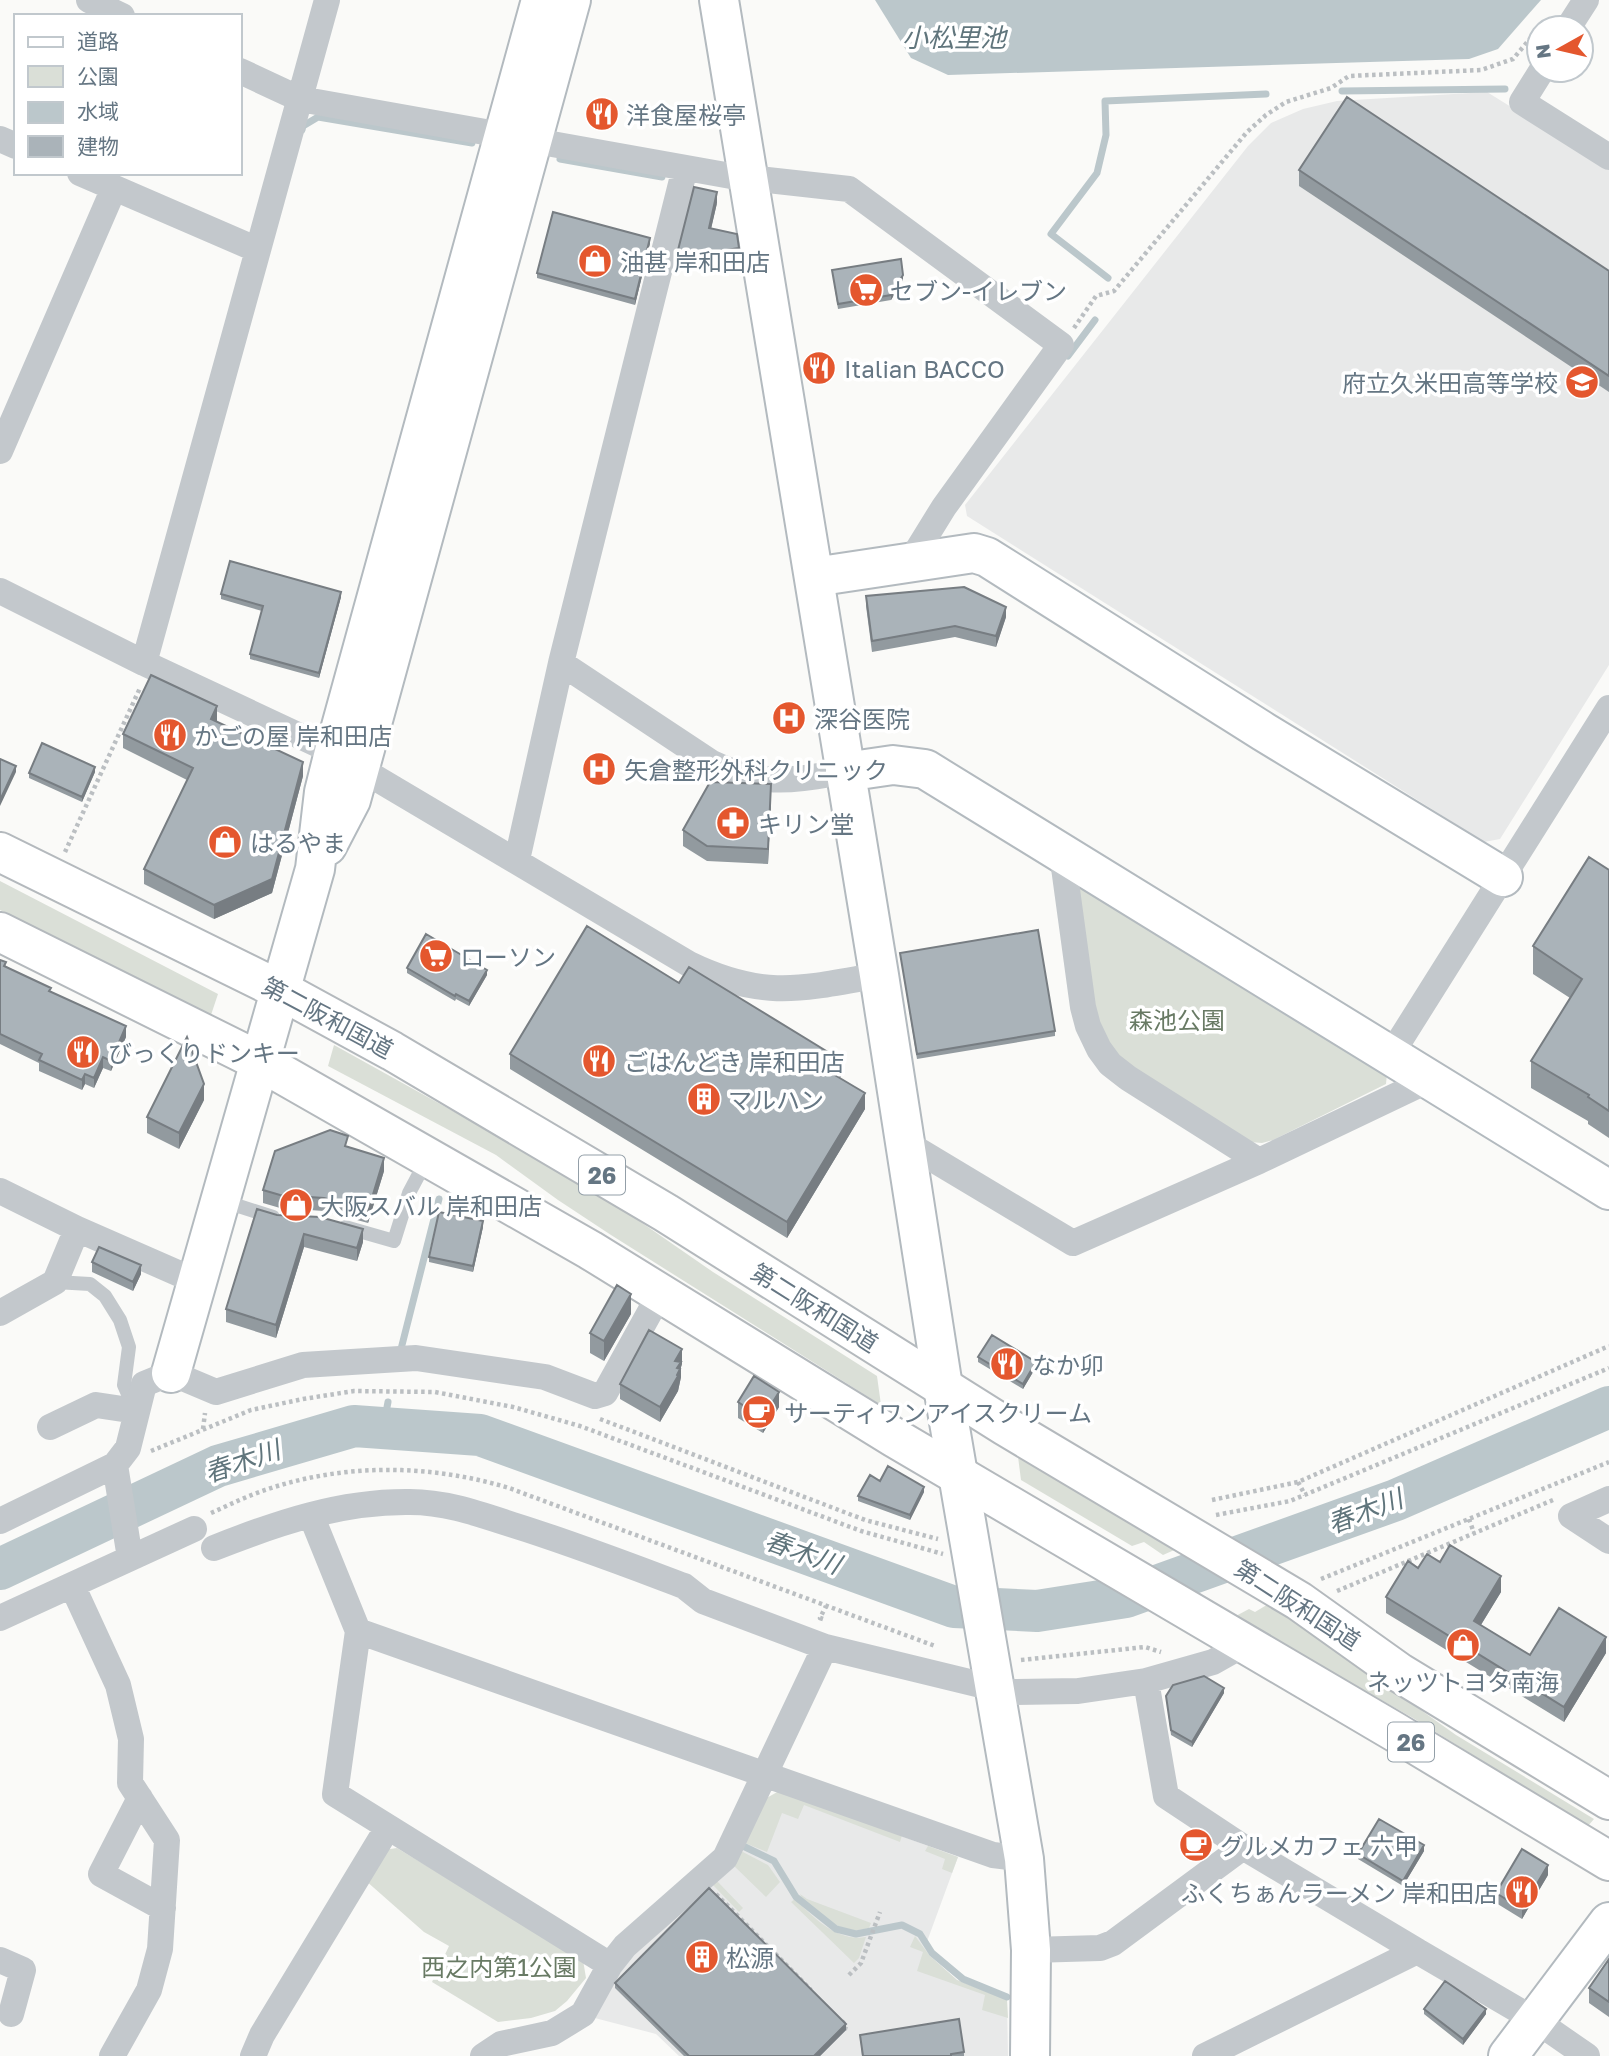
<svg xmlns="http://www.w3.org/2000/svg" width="1609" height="2056" font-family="'Golos Text','Noto Sans JP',sans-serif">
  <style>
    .built { fill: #e8e9e9 }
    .green { fill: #dadfd7 }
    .water { fill: #bbc7cb }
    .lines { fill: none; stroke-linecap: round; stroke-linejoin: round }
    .stream { stroke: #bbc7cb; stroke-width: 7 }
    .river { stroke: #bbc7cb; stroke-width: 42 }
    .secondary-casing { stroke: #b3babf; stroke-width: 42 }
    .highway-casing { stroke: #b4b9bd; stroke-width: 42 }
    .path { stroke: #bbbfc2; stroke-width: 4.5; stroke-dasharray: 3.5 3.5; stroke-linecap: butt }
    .lane { stroke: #c3c8cc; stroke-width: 14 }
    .street { stroke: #c3c8cc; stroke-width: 26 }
    .secondary { stroke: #fff; stroke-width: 38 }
    .highway { stroke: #fff; stroke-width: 38 }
    .wall { fill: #929a9f }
    .shaded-wall { fill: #777d82 }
    .building { fill: #aab3b9; stroke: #777d82; stroke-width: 2 }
    .labels { text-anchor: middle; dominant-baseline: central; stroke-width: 7; stroke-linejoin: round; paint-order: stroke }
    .shield { fill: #fff; stroke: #939fa8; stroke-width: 2 }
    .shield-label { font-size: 23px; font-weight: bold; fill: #657683 }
    .poi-label { font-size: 24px; fill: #657683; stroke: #fff; text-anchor: start }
    .street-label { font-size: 24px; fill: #657683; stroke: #fff }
    .park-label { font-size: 24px; fill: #687a64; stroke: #fff }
    .water-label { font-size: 26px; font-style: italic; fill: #60757c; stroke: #fff }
  </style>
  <rect width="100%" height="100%" fill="#fafaf8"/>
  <path class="built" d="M1487,92L1609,168V665L1500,839L1484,842L967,516L965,505L1248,146L1271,123L1303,109L1337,101Z
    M779,1791L958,1857L925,1947L930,1956L957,1980L1007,2000L1008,2056H679L656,2034L591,2017L623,1966L745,1843Z"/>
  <path class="green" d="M0,881L218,994L211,1015L0,910Z
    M1078,885L1387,1073L1386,1084L1273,1140L1262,1143L1250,1142L1128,1066L1097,1033Z
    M334,1045L593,1189L713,1272L877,1376L881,1405L611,1235L558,1200L496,1155L328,1066Z
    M1017,1449L1181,1547L1163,1555L1144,1542L1132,1546L1021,1480Z
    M1270,1603L1456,1735L1594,1819L1588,1826L1413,1718L1234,1617L1249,1609L1255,1612Z
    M779,1791L902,1835L900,1842L804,1805L798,1819L782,1813L767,1852L745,1843L763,1800Z
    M928,1846L958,1857L952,1873L942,1869L945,1859L925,1851Z
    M397,1848L583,1960L586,1978L567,2001L555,2011L531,2018L498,2022L432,1982L449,1946L424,1932L365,1880L383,1850Z
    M741,1851L768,1865L780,1882L766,1897L734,1866Z
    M717,1881L743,1908L739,1912L713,1885Z
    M800,1894L807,1899L871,1923L869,1928C863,1929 857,1931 851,1930C835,1928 805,1908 800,1894Z
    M795,1899C814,1918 837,1942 866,1937L859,1958L854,1963L791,1902Z
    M915,1936L930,1956L957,1980L1007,2000L1008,2018L982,2010L985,1995L917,1971L923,1952L910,1947Z"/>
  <path class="water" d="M875,0H1541L1498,49L1469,59L948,75L911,58Z"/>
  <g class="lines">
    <path class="stream" d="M1342,91L1505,89
      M302,130L303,126L318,117L472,143
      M560,159L662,177
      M1108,278L1051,234L1097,173L1106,135L1105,101L1266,94
      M1068,356L1095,320
      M401,1349L439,1199
      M383,1428L388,1402
      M743,1846L774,1861L796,1897L836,1929L856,1934L902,1925L920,1934L932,1953L963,1979L1007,1997"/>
    <path class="river" d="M0,1569L218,1466L354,1426L480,1435L954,1607L1037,1611L1126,1597L1396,1500L1609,1407"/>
    <g class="secondary-casing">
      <path id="secondary" d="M719,0L879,975L943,1387L1024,1859L1031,1950L1030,2056
        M814,577L974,553L987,557L1264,732L1503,877
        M845,772L893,765L925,769L1609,1190
        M327,846L351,800L571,0
        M171,1373L315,869L324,792L334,752L541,0
        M1508,2056L1609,1922"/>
    </g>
    <g class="highway-casing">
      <path id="highway" d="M0,852L282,991L392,1051L666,1213L1005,1426L1299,1601L1400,1673L1609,1800
        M0,932L261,1062L590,1250L895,1438L1395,1732L1609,1861"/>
    </g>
    <path class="path" d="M1074,328L1096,296L1114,291L1247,132L1266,115L1286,102L1331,88L1349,76L1481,70L1513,59L1544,22
      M65,852L140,688
      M600,1419L865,1520L938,1539
      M203,1429L205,1413
      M151,1451L251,1410L303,1399L354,1391L435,1392L513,1407L580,1426L861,1531L943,1554
      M1298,1482L1305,1495
      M1212,1500L1298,1482L1609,1346
      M211,1513C229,1505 247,1496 265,1490C344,1463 430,1464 509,1488L935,1646
      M1216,1515L1290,1501L1609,1368
      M1469,1519L1474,1533
      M1321,1579L1609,1462
      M1337,1591L1553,1500
      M823,1619L820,1618L826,1606
      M1021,1660L1145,1647L1161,1652
      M716,1894L811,1990
      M849,1975L861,1963L880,1912
      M842,2021L846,2026L844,2032"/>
    <path class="lane" d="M223,1201L273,1217
      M345,1227L394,1241L409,1193L427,1159
      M55,1282L90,1284L105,1296L120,1320L129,1347L124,1385L135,1410"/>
    <path class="street" d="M89,0L122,16
      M1568,28L1586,0
      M1542,70L1522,102L1609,157
      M240,71L300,99L731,176L849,189L1061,345L944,507L910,562
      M0,139L16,146
      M80,173L258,250
      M0,451L114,188
      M0,591L144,663L334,752
      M144,663L327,0
      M561,663L712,763C762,787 793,780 845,772
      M359,768L689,964C763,1000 802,989 879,975
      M1062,853L1083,1007L1088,1026L1099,1049L1110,1064L1128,1078L1259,1161
      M517,860L561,663L685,168
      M1390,1056L1609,708
      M906,1143L1073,1243L1259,1161L1429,1080
      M0,1191L77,1229L198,1282
      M0,1313L55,1282L77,1229
      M50,1427L96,1405L136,1411
      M115,1465L130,1558
      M1609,1499L1571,1516L1609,1541
      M311,1515L358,1631L335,1794L610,1965
      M0,1521L115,1465L128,1448L144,1384L171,1373L216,1392L303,1365L416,1358L545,1377L595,1396L605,1393L661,1292
      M214,1548C277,1523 341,1501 410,1502C446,1502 479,1514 513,1525C571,1543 628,1565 684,1586L703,1601L825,1647L1010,1692L1078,1691L1146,1681L1213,1662L1245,1644
      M72,1585L118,1685L131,1739L130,1783L167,1840L160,1949L149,1990L112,2056
      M0,1618L194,1529
      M358,1631L993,1855L1024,1859
      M1146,1681L1166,1796L1243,1847L1417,1951
      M140,1798L101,1874L163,1908
      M1031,1950L1100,1948L1113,1943L1243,1847
      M0,1960L23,1970L11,2014
      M253,2056L262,2035L388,1827
      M483,2056L501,2044L552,2033L583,2014L610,1965L625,1946L725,1858L825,1647
      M1205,2056L1417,1951L1535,2020L1587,2056"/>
    <use href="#secondary" class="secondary"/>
    <use href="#highway" class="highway"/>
  </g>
  <path class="wall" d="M1299,170L1609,271V392L1299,186Z
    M717,203L711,228L739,248V258L676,269V258Z
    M650,243L635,305L537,278V273Z
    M832,270L903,280L891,300L838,309Z
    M221,594L341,597L319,678L250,659V654L262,611L221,599Z
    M866,596L1006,617L996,647L955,637L872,652L866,606Z
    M217,721V722L303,776L272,893L214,919L144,884V869L187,780L123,748V734Z
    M95,772L82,802L29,778V773Z
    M771,800L768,864L707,861L683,846V830Z
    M1609,870V1138L1588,1124V1121L1531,1088V1061L1570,998L1533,974V946Z
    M900,953L1055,1031V1036L917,1059Z
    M0,960L6,966L126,1037L111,1071L103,1068L94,1088L85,1084L82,1090L39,1071V1063L0,1044Z
    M407,968L487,975L469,1006L456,999L455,1001L407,973Z
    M679,983L841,1076L840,1078L865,1109L787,1238L510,1069V1054Z
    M204,1100L179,1149L147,1133V1117Z
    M348,1147L384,1171L368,1223L324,1211L280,1208L263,1203V1190Z
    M277,1215L363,1242L357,1261L304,1247L276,1338L226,1322V1309Z
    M483,1227L473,1272L429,1262V1257Z
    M92,1262L141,1274L133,1291L92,1272Z
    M631,1314L604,1361L590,1353V1333Z
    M978,1357L1036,1367L1023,1389L978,1362Z
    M682,1364L681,1367V1377L678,1391L660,1422L620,1399V1384Z
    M738,1402L779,1407L763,1433L738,1418Z
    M880,1481L924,1492L910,1520L858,1501V1496Z
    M1440,1562L1501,1592L1481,1625L1530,1655L1606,1653L1564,1722L1386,1613V1597L1418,1568Z
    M1224,1693L1192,1747L1171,1735L1166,1696Z
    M1424,1851L1403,1886L1358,1859V1854Z
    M1548,1875L1522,1919L1496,1903V1893Z
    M1609,1959V2017L1589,2003V1988Z
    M615,1983L846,2030L820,2056H684L615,1988Z
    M1424,2009L1486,2014L1463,2045L1424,2014Z
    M860,2035L964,2052V2056H862Z"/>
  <path class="shaded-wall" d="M717,192V203L709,238V228Z
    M650,238V243L635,305V299Z
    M903,275V280L891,300V295Z
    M341,592V597L319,678V673Z
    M1006,607V617L996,647V636Z
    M217,706V721L211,733V719Z
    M303,762V776L272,893L214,919V905Z
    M16,766V772L0,806V800Z
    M95,767V772L82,802V797Z
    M771,784V800L768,864V849Z
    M487,970V975L469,1006V1001Z
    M126,1026V1037L111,1071V1061Z
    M103,1057V1068L94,1088V1078Z
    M841,1060V1076L833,1089V1074Z
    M85,1074V1084L82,1090V1080Z
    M204,1084V1100L179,1149V1133Z
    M865,1093V1109L787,1238V1222Z
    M384,1158V1171L368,1223V1211Z
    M483,1221V1227L473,1272V1266Z
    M363,1229V1242L357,1261V1248Z
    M304,1234V1247L276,1338V1325Z
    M141,1265V1274L133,1291V1282Z
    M631,1294V1314L604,1361V1341Z
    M682,1349V1364L681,1367V1377L678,1391L660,1422V1407L675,1361Z
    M1036,1362V1367L1023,1389V1384Z
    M779,1392V1407L763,1433V1418Z
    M924,1487V1492L910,1520V1515Z
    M1501,1576V1592L1474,1636V1621Z
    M1606,1637V1653L1564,1722V1707Z
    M1224,1688V1693L1192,1747V1742Z
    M1424,1845V1851L1403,1886V1881Z
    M1548,1865V1875L1522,1919V1909Z
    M1486,2009V2014L1463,2045V2039Z
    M846,2024V2030L820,2056H814Z"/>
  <path class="building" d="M1347,97L1609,271V376L1299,170Z
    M694,187L717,192L709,228L737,234L739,248L676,258Z
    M553,212L650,238L635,299L537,273Z
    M901,259L903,275L891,295L838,304L832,270Z
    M230,561L341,592L319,673L250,654L263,606L221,594Z
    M964,587L1006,607L996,636L955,626L872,641L866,596Z
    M151,675L217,706L211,719L303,762L272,879L214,905L144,869L193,768L123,734Z
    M42,743L95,767L82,797L29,773Z
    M0,759L16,766L0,800Z
    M710,782L771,784L768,849L707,846L683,830Z
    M1589,857L1609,870V1111L1588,1097L1589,1095L1531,1061L1582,979L1533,946Z
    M587,926L679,983L689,967L841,1060L833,1074L865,1093L787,1222L510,1054Z
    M1038,930L1055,1031L917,1054L900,953Z
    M426,934L487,970L469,1001L456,994L455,996L407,968Z
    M0,960L6,962L4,966L51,988L49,991L126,1026L111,1061L103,1057L94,1078L85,1074L82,1080L39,1060L42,1054L0,1034Z
    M187,1037L204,1084L179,1133L147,1117Z
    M330,1130L348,1136L345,1146L384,1158L368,1211L324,1198L280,1195L263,1190L275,1151Z
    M257,1209L277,1215L320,1217L363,1229L357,1248L304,1234L276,1325L226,1309Z
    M439,1212L483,1221L473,1266L429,1257Z
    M99,1247L141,1265L133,1282L92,1262Z
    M617,1285L631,1294L604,1341L590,1333Z
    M649,1330L682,1349L675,1361L681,1362L677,1368L680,1369L677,1375L678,1376L660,1407L620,1384Z
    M992,1335L1036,1362L1023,1384L978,1357Z
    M754,1376L779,1392L763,1418L738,1402Z
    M888,1466L924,1487L910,1515L858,1496L870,1475L880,1481Z
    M1450,1545L1501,1576L1474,1621L1530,1655L1559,1608L1606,1637L1564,1707L1386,1597L1408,1561L1418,1568L1427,1554L1440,1562Z
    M1204,1676L1224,1688L1192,1742L1171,1730L1166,1696L1173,1685Z
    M1379,1819L1424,1845L1403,1881L1358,1854Z
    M1522,1849L1548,1865L1522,1909L1496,1893Z
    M709,1888L846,2024L814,2056H689L615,1983Z
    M1609,1959V2002L1589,1988Z
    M1445,1981L1486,2009L1463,2039L1424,2009Z
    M959,2019L964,2052L951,2054V2056H863L860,2035Z"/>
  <defs>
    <g id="restaurant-disc" transform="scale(1.75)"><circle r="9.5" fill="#e4572e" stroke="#fff"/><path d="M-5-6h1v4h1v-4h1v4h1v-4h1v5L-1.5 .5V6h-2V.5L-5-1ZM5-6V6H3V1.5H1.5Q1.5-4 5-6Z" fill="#fff"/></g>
    <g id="shop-disc" transform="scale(1.75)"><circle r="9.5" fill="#e4572e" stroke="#fff"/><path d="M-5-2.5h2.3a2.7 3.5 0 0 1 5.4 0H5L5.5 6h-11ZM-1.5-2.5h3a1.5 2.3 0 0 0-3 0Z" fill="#fff"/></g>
    <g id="supermarket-disc" transform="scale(1.75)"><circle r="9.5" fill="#e4572e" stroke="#fff"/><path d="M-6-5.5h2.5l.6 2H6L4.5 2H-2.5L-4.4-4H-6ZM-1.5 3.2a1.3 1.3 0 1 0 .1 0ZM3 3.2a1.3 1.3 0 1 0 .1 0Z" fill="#fff"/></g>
    <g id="school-disc" transform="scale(1.75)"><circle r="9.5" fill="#e4572e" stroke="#fff"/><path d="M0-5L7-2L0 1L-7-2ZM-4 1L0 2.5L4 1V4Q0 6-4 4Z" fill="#fff"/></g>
    <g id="hospital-disc" transform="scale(1.75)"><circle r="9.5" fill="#e4572e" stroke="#fff"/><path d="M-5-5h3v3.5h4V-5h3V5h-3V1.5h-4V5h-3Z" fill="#fff"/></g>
    <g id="pharmacy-disc" transform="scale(1.75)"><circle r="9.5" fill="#e4572e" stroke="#fff"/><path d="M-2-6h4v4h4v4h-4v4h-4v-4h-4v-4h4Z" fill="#fff"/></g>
    <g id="building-disc" transform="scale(1.75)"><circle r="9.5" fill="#e4572e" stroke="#fff"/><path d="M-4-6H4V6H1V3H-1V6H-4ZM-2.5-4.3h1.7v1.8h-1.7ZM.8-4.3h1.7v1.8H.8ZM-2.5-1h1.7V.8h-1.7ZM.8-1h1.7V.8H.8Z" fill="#fff"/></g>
    <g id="cafe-disc" transform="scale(1.75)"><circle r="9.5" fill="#e4572e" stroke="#fff"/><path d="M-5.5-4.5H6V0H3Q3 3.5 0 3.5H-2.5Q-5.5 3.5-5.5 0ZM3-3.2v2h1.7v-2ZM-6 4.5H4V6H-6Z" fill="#fff"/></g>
  </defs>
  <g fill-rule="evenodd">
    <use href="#restaurant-disc" x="602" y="114"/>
    <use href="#shop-disc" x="595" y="261"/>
    <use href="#supermarket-disc" x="866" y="290"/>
    <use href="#restaurant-disc" x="819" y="368"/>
    <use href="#school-disc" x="1582" y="382"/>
    <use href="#hospital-disc" x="789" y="718"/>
    <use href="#restaurant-disc" x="170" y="735"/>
    <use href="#hospital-disc" x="599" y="769"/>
    <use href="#pharmacy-disc" x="733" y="823"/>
    <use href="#shop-disc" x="225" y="842"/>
    <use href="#supermarket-disc" x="436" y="956"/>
    <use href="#restaurant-disc" x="83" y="1052"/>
    <use href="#restaurant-disc" x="599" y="1061"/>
    <use href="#building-disc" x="704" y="1099"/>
    <use href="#shop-disc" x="296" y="1205"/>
    <use href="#restaurant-disc" x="1007" y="1364"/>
    <use href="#cafe-disc" x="759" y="1412"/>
    <use href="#shop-disc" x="1463" y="1645"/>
    <use href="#cafe-disc" x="1196" y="1845"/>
    <use href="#restaurant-disc" x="1522" y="1892"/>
    <use href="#building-disc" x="702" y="1957"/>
  </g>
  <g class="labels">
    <g class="shield">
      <rect x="579" y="1155.5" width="46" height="39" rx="5"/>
      <rect x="1388" y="1722.5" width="46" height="39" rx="5"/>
    </g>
    <g class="shield-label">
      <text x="602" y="1175">26</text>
      <text x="1411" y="1742">26</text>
    </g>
    <g class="poi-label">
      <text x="626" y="114">洋食屋桜亭</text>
      <text x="620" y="261">油甚 岸和田店</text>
      <text x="890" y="290">セブン-イレブン</text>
      <text x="844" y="368">Italian BACCO</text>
      <text x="1558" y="382" text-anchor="end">府立久米田高等学校</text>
      <text x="814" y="718">深谷医院</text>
      <text x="194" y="735">かごの屋 岸和田店</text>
      <text x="624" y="769">矢倉整形外科クリニック</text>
      <text x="758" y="823">キリン堂</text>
      <text x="250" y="842">はるやま</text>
      <text x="460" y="956">ローソン</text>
      <text x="108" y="1052">びっくりドンキー</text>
      <text x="624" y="1061">ごはんどき 岸和田店</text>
      <text x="728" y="1099">マルハン</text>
      <text x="320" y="1205">大阪スバル 岸和田店</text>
      <text x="1032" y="1364">なか卯</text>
      <text x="784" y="1412">サーティワンアイスクリーム</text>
      <text x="1463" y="1681" text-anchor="middle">ネッツトヨタ南海</text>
      <text x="1220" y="1845">グルメカフェ 六甲</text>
      <text x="1498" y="1892" text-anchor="end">ふくちぁんラーメン 岸和田店</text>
      <text x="726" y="1957">松源</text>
    </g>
    <g class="street-label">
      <text transform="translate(328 1017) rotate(28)">第二阪和国道</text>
      <text transform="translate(815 1307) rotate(32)">第二阪和国道</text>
      <text transform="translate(1298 1604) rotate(33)">第二阪和国道</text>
    </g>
    <g class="park-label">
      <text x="1177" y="1019">森池公園</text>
      <text x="499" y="1966">西之内第1公園</text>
    </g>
    <g class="water-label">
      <text x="954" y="37">小松里池</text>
      <text transform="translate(242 1461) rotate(-19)">春木川</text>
      <text transform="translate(1365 1511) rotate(-21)">春木川</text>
      <text transform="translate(803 1552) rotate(20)">春木川</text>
    </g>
  </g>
  <rect x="14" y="14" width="228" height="161" fill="#ffffff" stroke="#c1c8cd" stroke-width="2"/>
  <rect x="28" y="37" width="35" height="10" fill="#ffffff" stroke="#c1c8cd" stroke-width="2"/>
  <text x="77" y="49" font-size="21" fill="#657683">道路</text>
  <rect x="28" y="66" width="35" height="21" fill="#dadfd7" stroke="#c1c8cd" stroke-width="2"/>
  <text x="77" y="84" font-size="21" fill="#657683">公園</text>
  <rect x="28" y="102" width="35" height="21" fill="#bbc7cb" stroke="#c1c8cd" stroke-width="2"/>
  <text x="77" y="119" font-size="21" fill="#657683">水域</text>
  <rect x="28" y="136" width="35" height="21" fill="#aab3b9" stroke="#c1c8cd" stroke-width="2"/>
  <text x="77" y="154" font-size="21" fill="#657683">建物</text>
  <g transform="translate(1560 49) rotate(262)"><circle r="33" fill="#ffffff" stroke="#c1c8cd" stroke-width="2"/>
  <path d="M0-5L12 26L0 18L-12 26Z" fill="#e4572e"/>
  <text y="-10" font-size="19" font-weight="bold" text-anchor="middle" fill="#657683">N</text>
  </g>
</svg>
